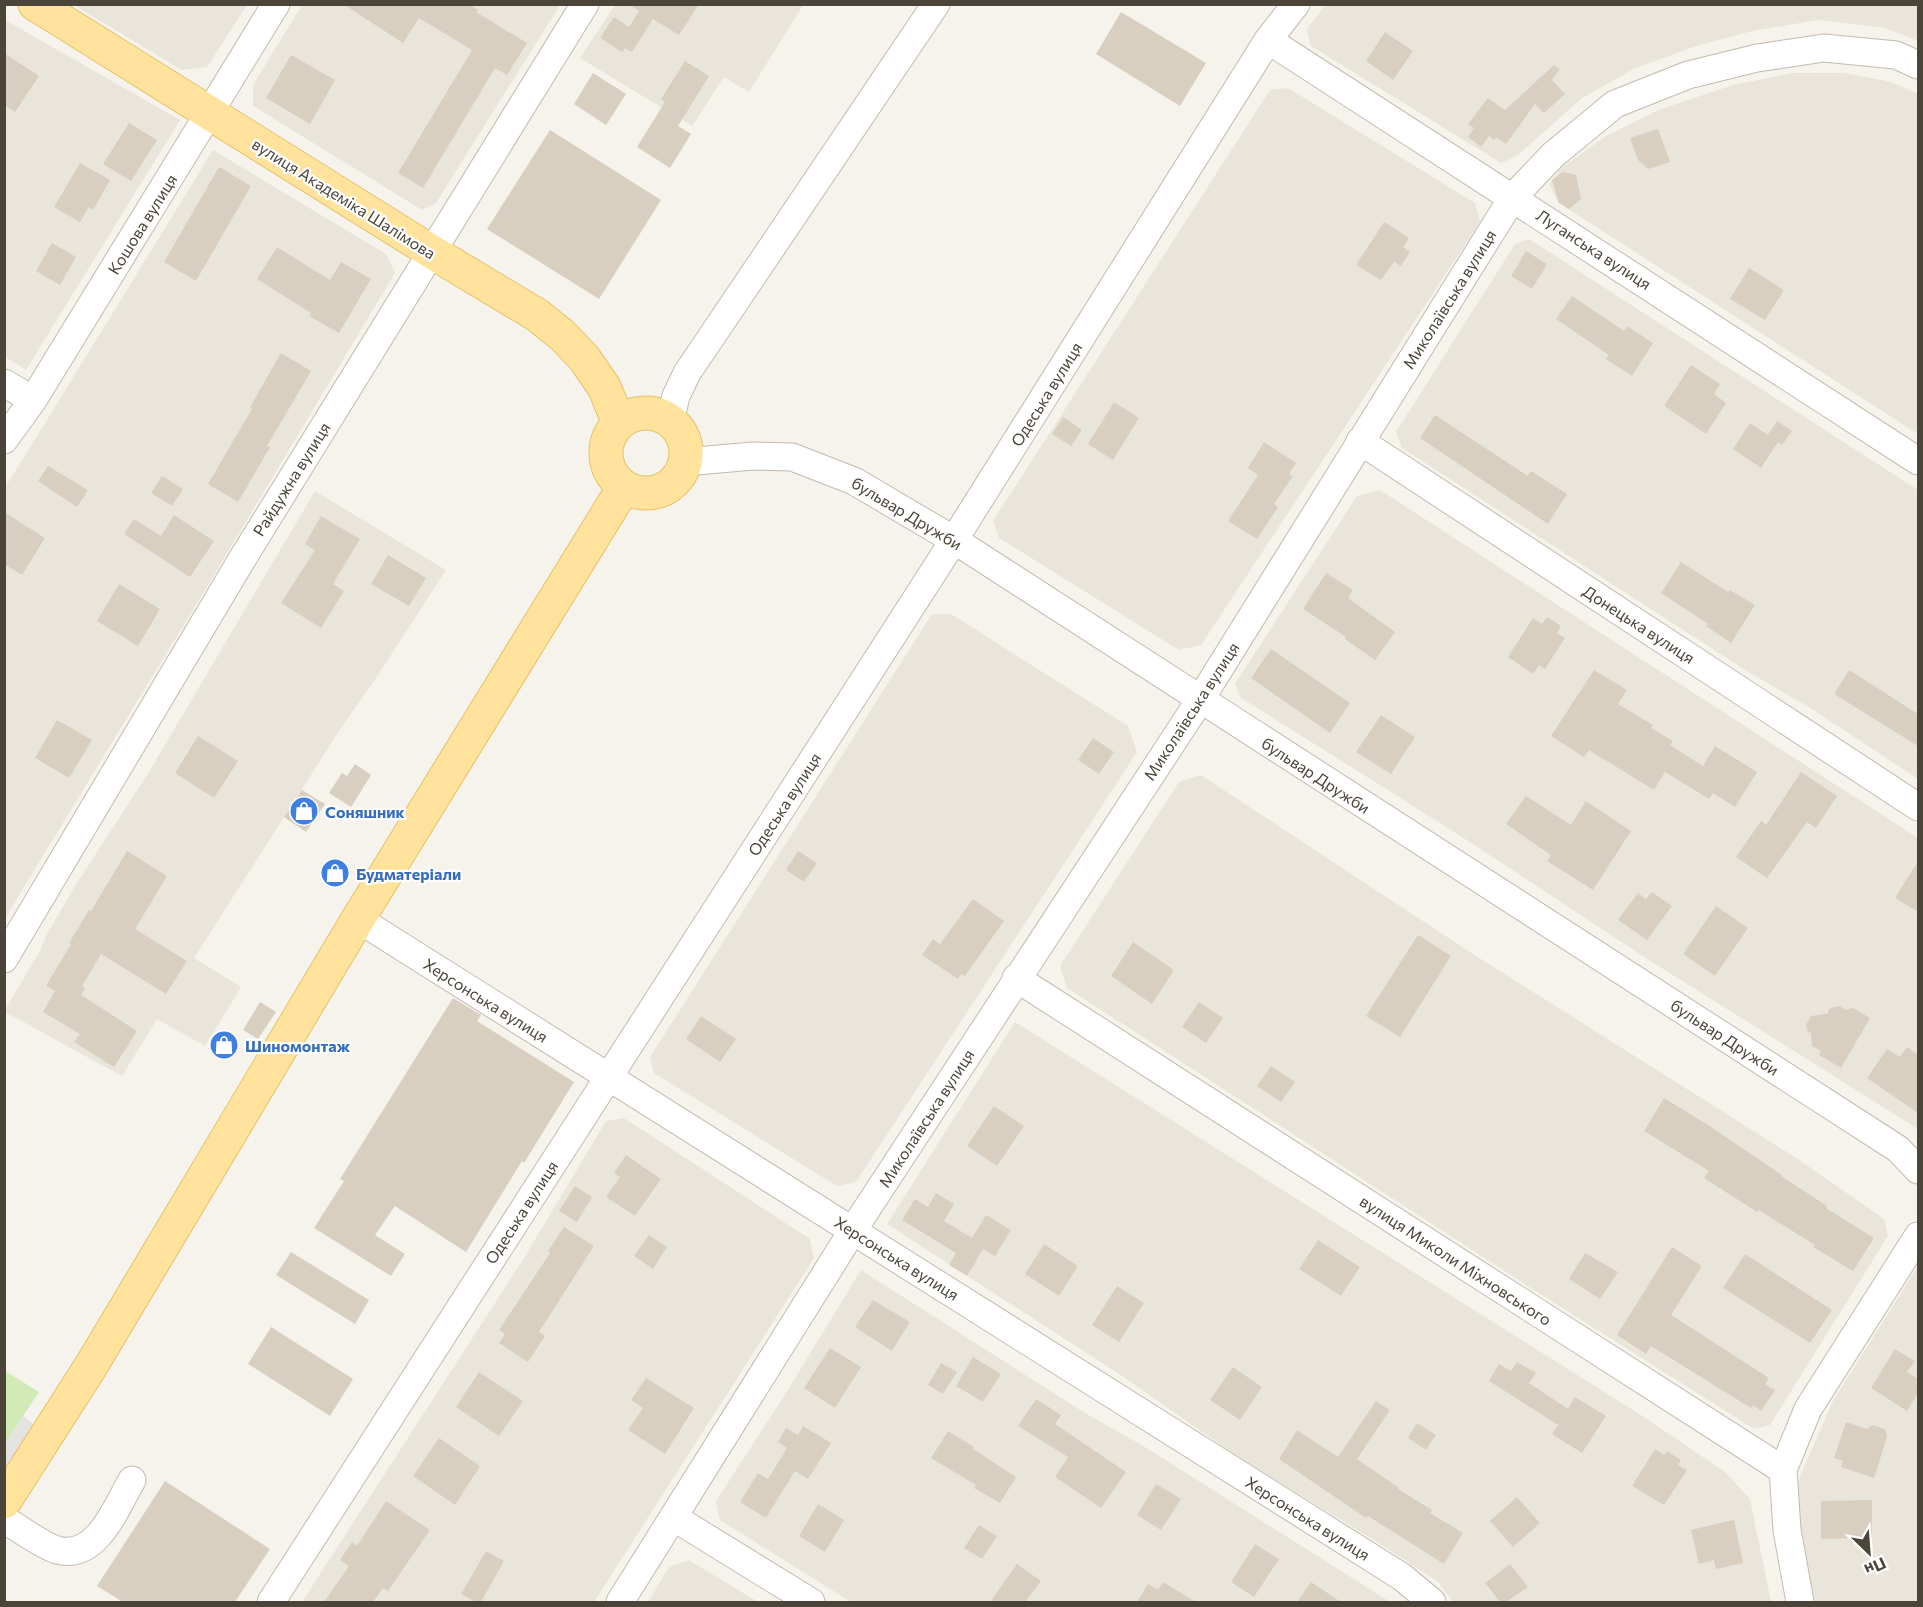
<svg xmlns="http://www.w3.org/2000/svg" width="1923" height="1607" font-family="Commissioner,sans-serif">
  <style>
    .residential { fill: #eae5da }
    .green { fill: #d2eab5 }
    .parking { fill: #e5e3e0 }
    .building { fill: #d8cfc1 }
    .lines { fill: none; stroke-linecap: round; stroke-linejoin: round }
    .minor-casing { stroke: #c2bbae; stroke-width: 29 }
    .major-casing { stroke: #e6c16a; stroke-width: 35 }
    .minor { stroke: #fff; stroke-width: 27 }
    .major { stroke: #ffe39c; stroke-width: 33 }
    .labels { text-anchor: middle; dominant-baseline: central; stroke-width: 4.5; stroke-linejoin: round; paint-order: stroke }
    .street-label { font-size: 16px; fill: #4b4439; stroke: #fff }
    .shop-label { font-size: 16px; font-weight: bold; fill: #366cbe; stroke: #fff; text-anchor: start }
  </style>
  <rect width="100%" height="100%" fill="#f6f3ec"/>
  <path class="residential" d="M1326,4L1918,5V41L1885,28L1818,20L1752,31L1693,47L1634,69L1582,98L1517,156L1501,163L1311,46L1307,29Z
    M74,5H247L207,67L182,70Z
    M302,5H560L436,203L422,210L253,106V85Z
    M615,5H803L749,92L724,77L692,126L580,58Z
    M5,20L180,120L26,370L5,357Z
    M1792,73H1845L1891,82L1918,94V434L1559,203L1549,184L1561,168L1606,136L1661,109L1733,85Z
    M1288,88L1475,203L1480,222L1201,645L1179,650L999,538L993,521L1270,90Z
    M213,150L386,254L395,273L202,595L5,918V485L10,480Z
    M1529,239L1918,490V779L1812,709L1745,670L1402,448L1396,432L1515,244Z
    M1380,490L1918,838V1129L1652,962L1459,835L1240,697L1235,684L1357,496Z
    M315,491L446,570L376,678L339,731L194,958L241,987L205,1046L157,1019L122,1076L5,1012V1010L41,949L47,934L75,886L149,772Z
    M932,614H951L1128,726L1137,752L856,1182L837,1186L654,1073L650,1057Z
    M1201,775L1473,954L1798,1159L1884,1219L1888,1236L1770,1425L1754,1429L1534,1290L1067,988L1060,966L1179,782Z
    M1015,1022L1638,1413L1725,1472L1750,1499L1771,1602H1453L1438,1582L1374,1540L1244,1461L1116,1372L887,1224Z
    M624,1118L810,1239L814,1258L594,1602H302L524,1258L606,1121Z
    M1918,1266V1602H1812L1793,1506L1800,1476L1833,1401Z
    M861,1270L1085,1413L1145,1447L1390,1602H851L720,1520L716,1501L786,1393Z
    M689,1560L758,1602H648L669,1567Z"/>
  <path class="green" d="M5,1371L39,1392L5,1443Z"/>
  <path class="parking" d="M23,1416L37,1426L5,1474V1443Z"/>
  <path class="building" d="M343,4H469L478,10L476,12L527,43L507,75L495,68L423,188L398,173L472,50L419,18L403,43Z
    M629,4H699L679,35L653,19L632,52L625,48L622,52L600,38L614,17L629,27L639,11Z
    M1121,12L1206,63L1180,106L1096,54Z
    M1385,32L1413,51L1393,80L1366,61Z
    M4,53L39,76L15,112L4,105Z
    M291,55L335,80L310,124L266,98Z
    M685,61L709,76L678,126L691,134L670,168L637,147L665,102L661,99Z
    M1554,65L1560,69L1552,80L1565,94L1544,113L1535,104L1506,144L1496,137L1494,140L1489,136L1481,147L1468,137L1474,128L1468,124L1488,98L1505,110Z
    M593,73L626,94L606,125L574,104Z
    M129,123L157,140L131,181L103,164Z
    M1658,129L1670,162L1648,169L1638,160L1630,138Z
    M550,130L661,200L599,299L487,229Z
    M80,163L110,180L93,210L89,207L80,222L54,207Z
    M219,167L251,186L196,281L164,262Z
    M1563,172L1576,175L1581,199L1569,209L1559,203L1552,180Z
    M1384,222L1409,238L1403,247L1410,252L1401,266L1394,262L1381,280L1356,265Z
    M52,243L76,257L60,285L36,271Z
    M277,247L330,280L341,262L371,279L339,333L309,316L311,313L257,279Z
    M1526,251L1547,264L1532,289L1511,276Z
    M1749,268L1784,290L1765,320L1730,299Z
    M1572,296L1624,331L1627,326L1653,343L1632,376L1606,359L1609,355L1556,319Z
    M281,353L311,371L267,446L270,447L238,502L208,484L252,409L250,407Z
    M1691,365L1720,384L1714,394L1726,403L1706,434L1664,406Z
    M1114,402L1139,418L1113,460L1088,444Z
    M1435,415L1528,476L1531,471L1567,494L1548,524L1420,438Z
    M1063,417L1082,430L1071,446L1052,434Z
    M1777,421L1792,431L1782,445L1768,435Z
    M1750,423L1778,442L1761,468L1733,449Z
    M1264,442L1296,463L1289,474L1293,476L1274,504L1278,507L1257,539L1228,521L1258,475L1248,468Z
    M48,466L88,490L77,507L38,481Z
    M162,476L183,489L172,506L151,493Z
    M4,512L45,538L22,575L4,564Z
    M174,515L214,541L190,577L124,534L134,519L161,536Z
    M321,516L360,539L333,584L344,591L321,628L281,603L315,550L305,544Z
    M388,555L426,578L409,606L371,584Z
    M1681,562L1728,592L1730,590L1755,605L1731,643L1706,626L1708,624L1661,593Z
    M1326,573L1353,590L1348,598L1395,632L1375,660L1345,639L1346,637L1303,609Z
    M119,584L160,609L138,646L97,621Z
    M1547,617L1561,626L1557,633L1565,638L1545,669L1539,665L1533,674L1508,657L1533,618L1542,624Z
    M1271,649L1350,703L1330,733L1251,678Z
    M1594,670L1627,690L1618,704L1653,725L1651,728L1673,741L1670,745L1703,766L1715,746L1757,772L1735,807L1713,793L1709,799L1665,772L1654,790L1589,750L1584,757L1551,736Z
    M1849,670L1918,714V746L1834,694Z
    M1381,715L1415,737L1391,774L1356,752Z
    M57,720L92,740L69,778L35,758Z
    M198,736L238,761L214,798L175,773Z
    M1093,738L1114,752L1099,774L1078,760Z
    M355,764L371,775L351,807L329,793L342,773L347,776Z
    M1801,772L1837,796L1816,828L1807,822L1767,878L1736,857L1761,821L1766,825Z
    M302,790L325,804L306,832L284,817Z
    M1526,796L1571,825L1586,801L1631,831L1593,890L1547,861L1551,855L1506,824Z
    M127,851L167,876L135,929L187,961L166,994L101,954L82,986L85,988L81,995L137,1031L114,1067L74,1042L80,1034L43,1012L55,991L46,986L71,944L69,943L89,910L91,911Z
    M798,851L817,863L804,882L786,870Z
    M1918,861V912L1895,898Z
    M1652,892L1672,906L1647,940L1618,920L1638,893L1646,899Z
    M973,899L1004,921L965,976L961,974L958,979L922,955L933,939L940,944Z
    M1716,906L1748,928L1715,976L1683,954Z
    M1418,935L1451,956L1400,1037L1366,1016Z
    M1133,942L1174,970L1152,1004L1111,976Z
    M453,998L481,1015L477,1021L574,1082L524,1163L522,1161L466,1252L395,1206L375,1235L405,1254L391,1276L314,1228L344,1181L340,1179Z
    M260,1002L276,1012L258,1039L243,1030Z
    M1199,1002L1223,1018L1206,1043L1182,1027Z
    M1840,1006L1845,1010L1853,1008L1870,1018L1841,1068L1819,1055L1821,1051L1812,1046L1811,1033L1808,1032L1806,1025L1811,1016L1827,1014L1830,1008Z
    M701,1016L736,1039L720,1062L686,1039Z
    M222,1033L236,1041L226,1058L212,1050Z
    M1907,1047L1918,1055V1113L1867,1078L1887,1049L1900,1057Z
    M1271,1066L1295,1082L1281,1102L1257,1086Z
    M1664,1098L1708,1125L1782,1175L1781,1176L1827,1206L1826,1208L1874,1238L1853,1271L1813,1247L1815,1245L1759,1210L1757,1212L1704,1178L1709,1171L1644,1131Z
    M994,1106L1024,1126L997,1166L967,1146Z
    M626,1155L661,1179L635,1216L606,1197L620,1177L614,1173Z
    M575,1186L592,1197L577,1222L559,1211Z
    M936,1193L954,1204L944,1221L972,1238L986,1215L1011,1230L995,1256L983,1249L967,1276L949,1265L956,1253L902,1220L915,1199L928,1207Z
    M564,1227L594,1246L539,1332L545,1336L528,1362L499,1343L505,1334L499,1330L550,1253L548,1251Z
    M649,1235L667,1247L653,1269L634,1256Z
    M1318,1240L1360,1267L1341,1296L1299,1269Z
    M1044,1244L1078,1266L1059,1296L1025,1274Z
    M1672,1247L1702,1266L1671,1315L1769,1378L1765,1384L1775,1390L1761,1411L1753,1405L1751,1408L1651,1346L1646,1354L1617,1335Z
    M291,1252L369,1300L355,1324L276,1275Z
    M1585,1253L1618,1272L1600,1299L1569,1279Z
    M1745,1254L1832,1310L1810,1343L1723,1288Z
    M1117,1286L1144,1303L1119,1342L1092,1325Z
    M873,1300L910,1322L892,1351L855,1327Z
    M271,1327L353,1379L330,1416L248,1364Z
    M830,1348L861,1367L835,1408L804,1388Z
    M1895,1349L1915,1361L1907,1372L1918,1379V1393L1907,1411L1871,1388Z
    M973,1357L1001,1374L983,1402L956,1386Z
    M1517,1362L1536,1373L1529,1383L1568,1409L1575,1397L1606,1416L1582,1453L1552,1434L1558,1425L1489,1381L1499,1364L1511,1371Z
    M941,1363L957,1372L943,1394L928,1385Z
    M1233,1367L1262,1387L1240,1420L1210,1400Z
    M479,1372L523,1401L499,1436L456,1407Z
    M646,1378L694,1408L665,1454L628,1430L643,1408L631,1400Z
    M1036,1399L1061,1415L1055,1424L1126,1472L1101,1508L1055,1477L1068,1457L1018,1426Z
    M1376,1401L1390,1410L1357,1459L1399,1488L1398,1489L1432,1510L1430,1513L1463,1533L1444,1564L1368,1516L1366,1518L1279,1459L1297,1430L1338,1457Z
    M1846,1422L1867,1429L1872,1425L1885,1429L1887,1437L1874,1478L1841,1467L1843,1461L1834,1458Z
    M1417,1423L1436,1435L1426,1450L1408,1438Z
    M803,1426L831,1443L808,1479L795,1471L766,1518L740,1502L758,1473L768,1479L787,1448L778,1442L786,1428L798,1435Z
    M948,1431L974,1447L973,1449L1016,1477L1000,1503L974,1488L976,1485L931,1458Z
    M439,1438L480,1466L455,1505L413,1476Z
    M1655,1449L1664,1455L1667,1451L1681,1460L1678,1465L1687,1470L1664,1505L1632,1486Z
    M165,1481L270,1549L235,1602H123L97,1586Z
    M1156,1484L1181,1499L1161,1530L1137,1515Z
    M1517,1497L1540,1523L1513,1547L1490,1521Z
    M1872,1500V1538L1821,1539V1501Z
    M386,1501L430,1530L388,1591L383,1588L373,1602H324L349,1566L340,1560L352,1542L357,1546Z
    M818,1504L844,1520L825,1552L799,1536Z
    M1734,1520L1743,1563L1716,1569L1714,1560L1699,1564L1691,1530Z
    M979,1525L997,1536L982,1559L964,1548Z
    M1255,1544L1279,1559L1254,1597L1231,1582Z
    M486,1551L504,1561L481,1602H476L461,1594Z
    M1017,1564L1041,1581L1025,1602H990Z
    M1510,1564L1528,1587L1506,1602H1500L1485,1583Z
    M1163,1582L1196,1602H1137L1148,1584L1158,1590Z
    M1311,1582L1341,1602H1297Z"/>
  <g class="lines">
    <g class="minor-casing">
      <path id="minor" d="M1268,40L1918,461
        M4,383L33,400
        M670,421L676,396L687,373L936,4
        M4,440L33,400L276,4
        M1360,441L1918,807
        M685,462L753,456L792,457L854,481L954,540L1898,1149L1918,1170
        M358,919L1402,1577L1432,1602
        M4,959L241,561L585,4
        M1016,978L1783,1470L1787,1530L1800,1602
        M1783,1470L1808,1409L1918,1236
        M673,1517L811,1602
        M4,1519C18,1528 43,1546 57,1550C97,1561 116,1507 132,1480
        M271,1602L954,540L1268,40L1296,4
        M620,1602L853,1230L1200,700L1513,197L1553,155L1615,104L1688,75L1757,58L1824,48L1896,55L1918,65"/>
    </g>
    <g class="major-casing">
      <path id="major" d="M35,4L432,252L537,315L562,335L584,358L604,387L619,423
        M606 453a40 40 0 1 1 80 0a40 40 0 1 1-80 0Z
        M4,1502L91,1366L358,919L624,487"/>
    </g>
    <use href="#minor" class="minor"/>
    <use href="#major" class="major"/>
  </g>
  <defs>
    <g id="shop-disc" transform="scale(1.5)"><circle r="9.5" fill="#3f7fe0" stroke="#fff"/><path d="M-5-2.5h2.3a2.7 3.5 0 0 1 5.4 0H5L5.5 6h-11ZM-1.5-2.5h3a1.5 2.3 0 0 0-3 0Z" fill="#fff"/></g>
  </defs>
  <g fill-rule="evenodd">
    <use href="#shop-disc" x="304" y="811"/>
    <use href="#shop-disc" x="335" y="873"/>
    <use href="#shop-disc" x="224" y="1045"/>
  </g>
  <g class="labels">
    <g class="street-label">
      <text transform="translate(344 198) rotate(32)">вулиця Академіка Шалімова</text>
      <text transform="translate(142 224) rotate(-58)">Кошова вулиця</text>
      <text transform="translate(1594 249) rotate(33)">Луганська вулиця</text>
      <text transform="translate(1449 299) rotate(-58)">Миколаївська вулиця</text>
      <text transform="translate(1046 394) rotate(-58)">Одеська вулиця</text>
      <text transform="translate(291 479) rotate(-58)">Райдужна вулиця</text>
      <text transform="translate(907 513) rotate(31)">бульвар Дружби</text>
      <text transform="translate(1639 624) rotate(33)">Донецька вулиця</text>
      <text transform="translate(1191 711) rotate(-57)">Миколаївська вулиця</text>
      <text transform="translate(1316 775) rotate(33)">бульвар Дружби</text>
      <text transform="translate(784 804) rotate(-57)">Одеська вулиця</text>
      <text transform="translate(486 1000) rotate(32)">Херсонська вулиця</text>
      <text transform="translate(1725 1037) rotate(33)">бульвар Дружби</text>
      <text transform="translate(926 1118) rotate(-57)">Миколаївська вулиця</text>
      <text transform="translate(521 1212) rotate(-57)">Одеська вулиця</text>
      <text transform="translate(897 1258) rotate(32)">Херсонська вулиця</text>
      <text transform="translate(1456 1260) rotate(33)">вулиця Миколи Міхновського</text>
      <text transform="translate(1308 1518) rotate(32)">Херсонська вулиця</text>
    </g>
    <g class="shop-label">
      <text x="325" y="811">Соняшник</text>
      <text x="356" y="873">Будматеріали</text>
      <text x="245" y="1045">Шиномонтаж</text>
    </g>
  </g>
  <rect width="1923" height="1607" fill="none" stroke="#4b4439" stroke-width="12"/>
  <g transform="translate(1869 1553) rotate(155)" stroke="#ffffff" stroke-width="4.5" paint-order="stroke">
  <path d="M0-4.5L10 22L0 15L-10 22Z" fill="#4b4439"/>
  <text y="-9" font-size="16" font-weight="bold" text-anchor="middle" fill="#4b4439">Пн</text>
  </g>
</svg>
